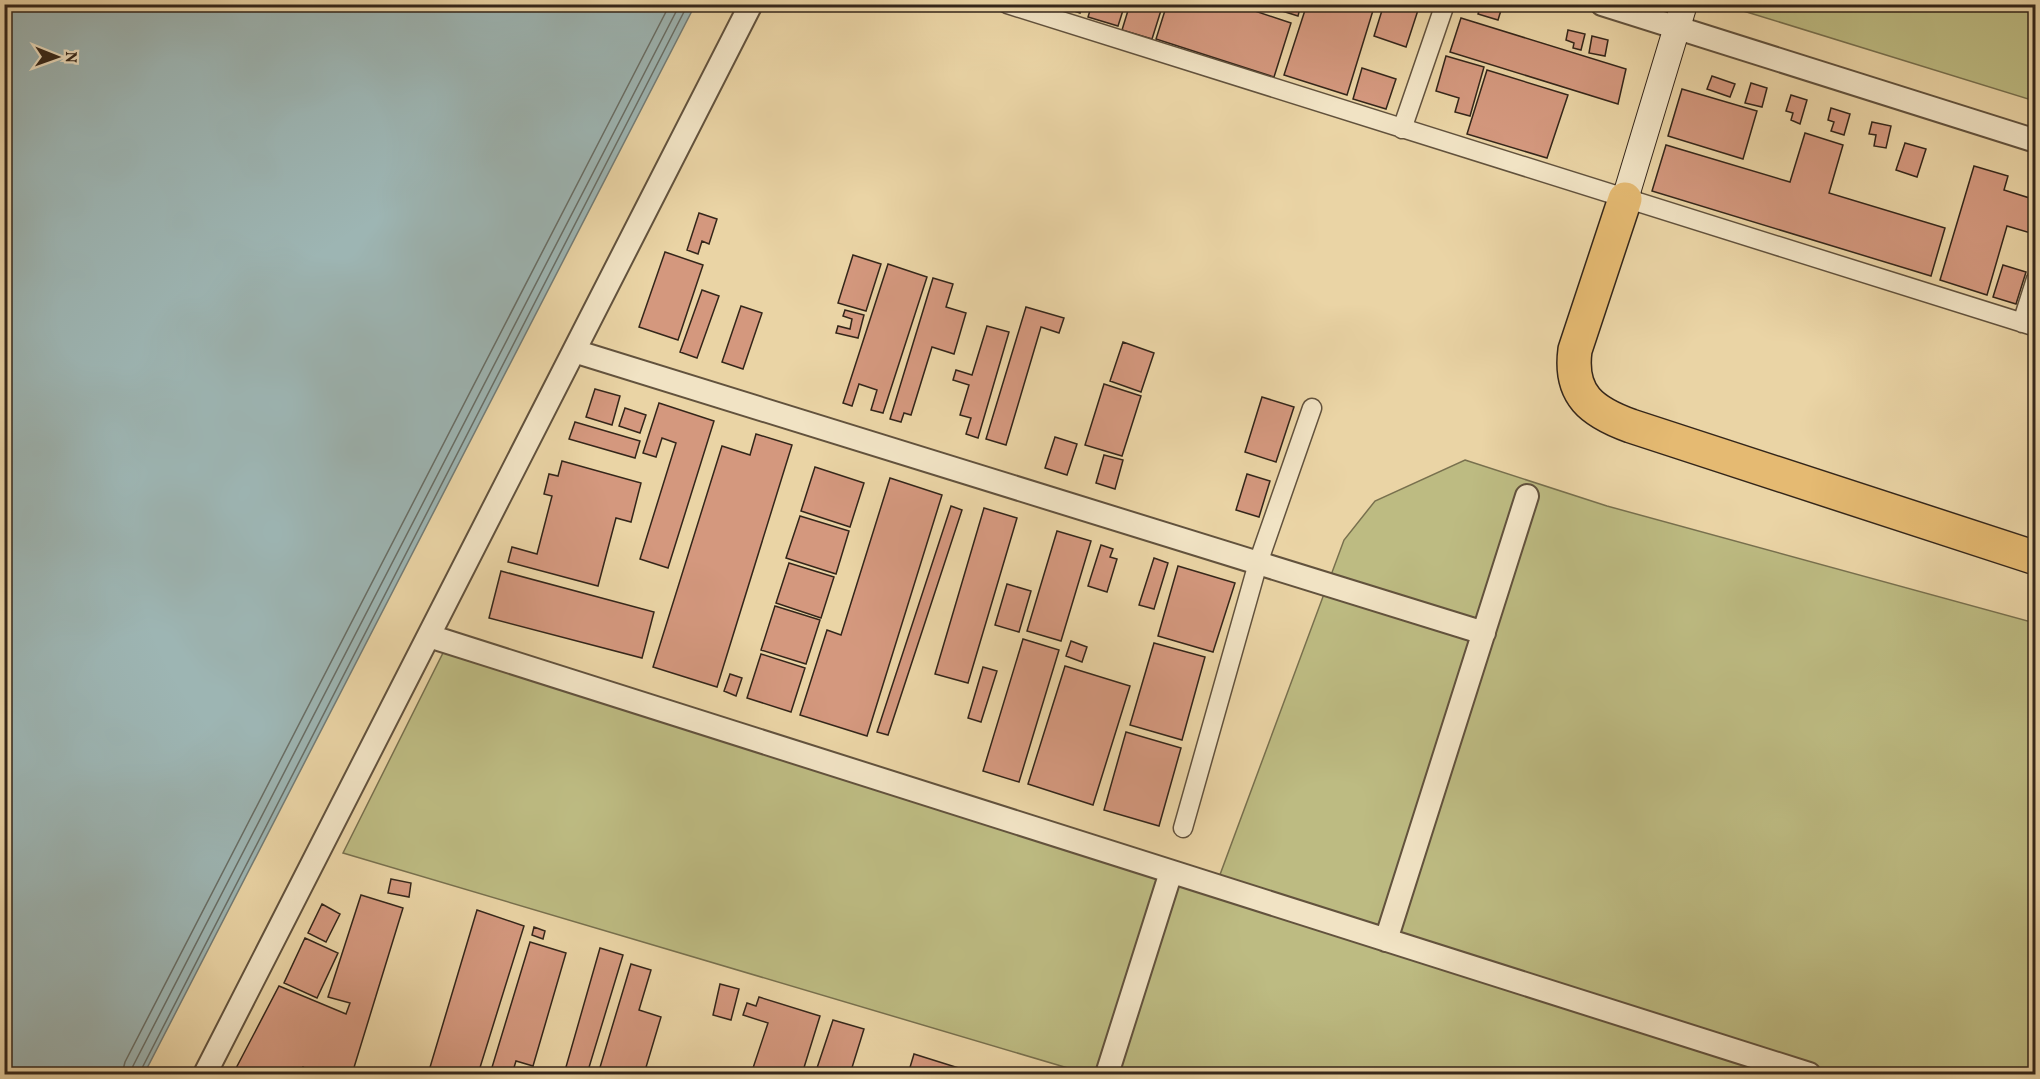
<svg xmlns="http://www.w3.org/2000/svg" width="2040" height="1079" font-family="Vollkorn,serif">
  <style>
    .green { fill: #bdbb82; stroke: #78704e; stroke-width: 1.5 }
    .water { fill: #9db5b3; stroke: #737c76; stroke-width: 1.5 }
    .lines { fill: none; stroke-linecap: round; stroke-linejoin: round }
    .shore { stroke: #686e66; stroke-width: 1.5 }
    .building { fill: #d4987e; stroke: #34261a; stroke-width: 1.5 }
    .minor-casing { stroke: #62523d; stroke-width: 21 }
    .tertiary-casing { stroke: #62523d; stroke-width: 26 }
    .secondary-casing { stroke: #34261a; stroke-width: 28 }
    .motorway-casing { stroke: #34261a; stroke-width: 36 }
    .minor { stroke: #f1e3c4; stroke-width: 18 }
    .tertiary { stroke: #f1e3c4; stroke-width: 22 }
    .secondary { stroke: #f1e3c4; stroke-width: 26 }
    .motorway { stroke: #e5ba72; stroke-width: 33 }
  </style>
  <rect width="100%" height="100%" fill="#ead4a5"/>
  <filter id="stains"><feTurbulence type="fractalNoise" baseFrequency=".00333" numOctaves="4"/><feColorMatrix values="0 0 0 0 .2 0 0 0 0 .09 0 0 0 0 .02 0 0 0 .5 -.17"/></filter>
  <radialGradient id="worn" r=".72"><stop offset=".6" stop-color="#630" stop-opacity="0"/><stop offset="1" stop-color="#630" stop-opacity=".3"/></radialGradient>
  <path class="green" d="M1734,5H2035V101L1737,9Z
    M1465,460L1607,506L2035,623V1074H1088L343,853L448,643L1218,880L1344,540L1375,501Z"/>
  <path class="water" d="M5,4L695,5L144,1074H5Z"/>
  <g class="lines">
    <path class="shore" d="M122,1074L125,1062L670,4
      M131,1074L133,1066L680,4
      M139,1074L688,4"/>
  </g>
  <path class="building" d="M1053,4H1082L1080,13Z
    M1092,4H1125L1118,26L1088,17Z
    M1130,4H1163L1152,39L1122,30Z
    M1167,4H1234L1291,23L1274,77L1156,39Z
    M1260,4H1301L1298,16Z
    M1307,4H1375L1347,95L1284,75Z
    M1384,4H1420L1406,47L1374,36Z
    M1481,4L1502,7L1498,20L1478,14Z
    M1461,18L1626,69L1618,104L1450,52Z
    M1568,30L1585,34L1581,50L1573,48L1574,43L1566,40Z
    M1592,36L1608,40L1605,56L1589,53Z
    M1446,56L1484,67L1470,116L1455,112L1459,98L1436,91Z
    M1362,68L1396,79L1386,109L1353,99Z
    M1487,70L1568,95L1547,158L1467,134Z
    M1712,76L1735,84L1730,97L1707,89Z
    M1751,83L1767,88L1762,107L1745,103Z
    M1682,89L1757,111L1743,159L1668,136Z
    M1791,95L1807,100L1800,124L1791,120L1793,113L1786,111Z
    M1831,108L1850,114L1844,135L1831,131L1834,122L1828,120Z
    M1872,122L1891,126L1886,148L1874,146L1876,135L1869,134Z
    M1805,133L1843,145L1829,193L1945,228L1931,276L1652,191L1666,145L1790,182Z
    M1905,143L1926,149L1917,177L1896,170Z
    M1974,166L2008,176L2004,190L2036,200L2034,234L2007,226L1987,295L1940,280Z
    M699,213L717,219L709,244L702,241L698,254L687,250Z
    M665,252L703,265L678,340L639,327Z
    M853,255L881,264L866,311L838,303Z
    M888,264L927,277L883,413L871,410L877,390L859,384L852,406L843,403Z
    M2003,265L2026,272L2016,304L1993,297Z
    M933,278L953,284L946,307L966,313L954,354L932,347L911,415L904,413L901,422L890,419Z
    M702,290L719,296L697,358L680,352Z
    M741,306L762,313L743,369L722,362Z
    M1026,307L1064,318L1059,333L1041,327L1006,445L986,439Z
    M845,310L864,315L858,338L836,333L838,326L850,329L852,319L843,316Z
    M987,326L1009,332L978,438L966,434L971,418L960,415L969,385L953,380L956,370L972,375Z
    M1123,342L1154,353L1141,392L1110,381Z
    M1104,384L1141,396L1122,456L1085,445Z
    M595,389L620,396L612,425L586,417Z
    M1262,397L1294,407L1276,462L1245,452Z
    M659,403L714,421L668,568L640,559L676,443L662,438L656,457L643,453Z
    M625,408L646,415L640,433L619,426Z
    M575,422L640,441L635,458L569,439Z
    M756,434L792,445L717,687L653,667L722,446L750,455Z
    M1055,437L1077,444L1067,475L1045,468Z
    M1104,455L1123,460L1115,489L1096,483Z
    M562,461L641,483L631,522L616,518L598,586L508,562L512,547L537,554L552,496L544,494L549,474L558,476Z
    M815,467L864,483L850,527L801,511Z
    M1247,474L1270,481L1259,517L1236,510Z
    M890,478L942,495L867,736L800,715L827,630L841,635Z
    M951,506L962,510L888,735L877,732Z
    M984,508L1017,518L968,683L935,674Z
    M800,516L849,531L836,574L786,558Z
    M1057,531L1091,541L1061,641L1027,631Z
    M1101,545L1113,549L1110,557L1117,559L1107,592L1088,586Z
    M1154,558L1168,563L1154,609L1139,605Z
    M789,563L834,577L821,618L776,603Z
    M1178,566L1235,583L1213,652L1158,636Z
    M501,571L654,612L642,658L489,618Z
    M1007,584L1031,591L1019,632L995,625Z
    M775,606L820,620L806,664L761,650Z
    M1023,639L1059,650L1019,782L983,771Z
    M1071,641L1087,647L1082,662L1066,656Z
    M1154,643L1205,657L1182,740L1130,725Z
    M761,654L805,668L791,712L747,698Z
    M1065,666L1130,686L1093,805L1028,784Z
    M983,667L997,671L981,722L968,718Z
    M730,674L742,678L736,696L724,691Z
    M1126,732L1181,748L1159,826L1104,810Z
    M391,879L411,883L409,897L388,893Z
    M361,895L403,908L352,1074H316L303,1067L298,1074H233L279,986L346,1014L350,1003L328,997Z
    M322,904L340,914L326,942L308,933Z
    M477,910L524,926L478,1074H428Z
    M534,927L545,931L543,939L532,935Z
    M305,938L338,953L317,998L284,983Z
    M530,942L566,953L533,1066L516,1061L512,1074H490Z
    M600,948L623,955L587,1074H564Z
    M631,964L651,970L639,1010L661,1017L644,1074H598Z
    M720,984L739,989L731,1020L713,1015Z
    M759,997L820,1016L802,1074H751L768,1023L743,1015L747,1003L756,1006Z
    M833,1020L864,1029L850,1074H815Z
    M914,1054L965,1070L963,1074H908Z"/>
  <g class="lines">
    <g class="minor-casing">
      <path id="minor" d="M1007,4L2036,327
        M1402,129L1445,4
        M2022,323L2036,279
        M1183,828L1258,563L1312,408"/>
    </g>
    <g class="tertiary-casing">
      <path id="tertiary" d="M1602,4L2036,141
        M574,351L1484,633
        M429,636L1809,1074
        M1386,940L1527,496
        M205,1074L751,4
        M1107,1074L1171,872"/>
    </g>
    <g class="secondary-casing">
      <path id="secondary" d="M1625,199L1684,4"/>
    </g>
    <g class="motorway-casing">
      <path id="motorway" d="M1625,199L1575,350C1569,395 1592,412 1631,426L2036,558"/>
    </g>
    <use href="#minor" class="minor"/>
    <use href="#tertiary" class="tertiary"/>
    <use href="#secondary" class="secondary"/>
    <use href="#motorway" class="motorway"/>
  </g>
  <rect width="2040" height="1079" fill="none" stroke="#ead4a5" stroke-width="24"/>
  <rect x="6" y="6" width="2028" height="1067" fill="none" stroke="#34261a" stroke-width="3"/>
  <rect x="12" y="12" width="2016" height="1055" fill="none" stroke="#34261a" stroke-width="1.5"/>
  <g transform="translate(57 57) rotate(91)" stroke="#f1e3c4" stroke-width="4.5" paint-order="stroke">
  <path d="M0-4.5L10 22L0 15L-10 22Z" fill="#34261a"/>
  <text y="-9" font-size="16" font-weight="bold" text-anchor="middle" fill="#34261a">N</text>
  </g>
  <rect width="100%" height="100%" filter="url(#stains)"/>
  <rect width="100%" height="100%" fill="url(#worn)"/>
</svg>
